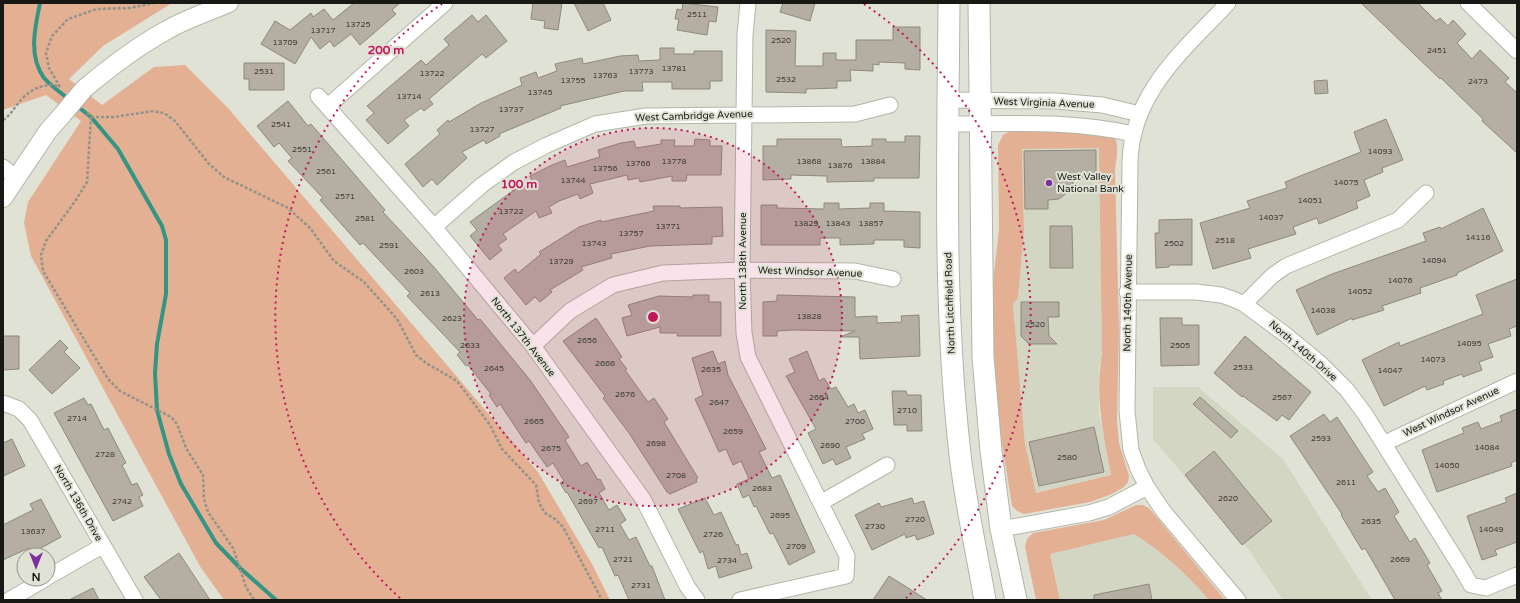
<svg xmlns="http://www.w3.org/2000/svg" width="1520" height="603" font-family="'Varela Round',sans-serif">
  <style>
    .built { fill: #d3d6c2 }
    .green { fill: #e3b094; fill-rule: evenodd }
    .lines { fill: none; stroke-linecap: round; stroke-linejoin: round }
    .stream { stroke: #349584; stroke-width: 4 }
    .building { fill: #b5aea3; stroke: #8f887d }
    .minor-casing { stroke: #b3b5a8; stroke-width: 17 }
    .tertiary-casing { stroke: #b3b5a8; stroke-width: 20 }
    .secondary-casing { stroke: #b3b5a8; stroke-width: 23 }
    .path { stroke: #929389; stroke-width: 2.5; stroke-dasharray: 3 2; stroke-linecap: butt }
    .minor { stroke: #fff; stroke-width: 15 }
    .tertiary { stroke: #fff; stroke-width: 18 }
    .secondary { stroke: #fff; stroke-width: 21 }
    .tertiary-bridge-casing { stroke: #b3b5a8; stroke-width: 20; stroke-linecap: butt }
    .tertiary-bridge { stroke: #fff; stroke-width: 18 }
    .ring { fill: none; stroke: #c2185b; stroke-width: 2; stroke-dasharray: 2 4 }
    .poi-dot { fill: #7c2fa0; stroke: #e0e2d5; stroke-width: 1.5 }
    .labels { text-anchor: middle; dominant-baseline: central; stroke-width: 4; stroke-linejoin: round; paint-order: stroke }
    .number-label { font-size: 8px; fill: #3f3e38 }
    .street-label { font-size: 10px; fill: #181914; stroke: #e0e2d5 }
    .poi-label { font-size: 10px; fill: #181914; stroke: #e0e2d5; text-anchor: start }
    .centre { fill: #c2185b; stroke: #e0e2d5; stroke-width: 2 }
    .ring-label { font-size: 12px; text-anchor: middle; font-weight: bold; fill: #c2185b; stroke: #e0e2d5; stroke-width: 4; stroke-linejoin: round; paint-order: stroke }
  </style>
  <rect width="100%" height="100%" fill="#e0e2d5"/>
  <path class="built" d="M1099,148L1102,353L1099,368V413L1111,475L1035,493L1025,444L1013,304L1018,298L1024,232L1022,149Z
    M1153,387H1198L1283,459L1372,600H1283L1248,549L1153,439Z
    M1134,534L1159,549L1194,582L1209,600H1060L1050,554Z"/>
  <path class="green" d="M3,3H172L103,46L69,79L102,105L154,67L185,65L228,108L538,472L592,564L610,600H224L201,568L31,256L24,223L28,202L81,121L46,95L3,110Z
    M1073,130C1085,131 1115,128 1117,144C1118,152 1116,162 1115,169L1119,330L1117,421L1119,443L1129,476L1128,482L1124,487L1112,494L1090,502L1024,514L1017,511L1012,506L998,418L991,301L999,229L998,145L1003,135L1010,131ZM1099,148L1102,353C1095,396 1103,433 1111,475L1036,493L1025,444L1013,304L1018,298L1024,232L1022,149Z
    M1136,505H1143L1149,508L1225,600H1209C1187,574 1163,552 1134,534L1050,554L1060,600H1036L1025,547L1027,539L1033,533L1104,520Z"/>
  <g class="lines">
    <path class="stream" d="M40,3C35,27 28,56 44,78C51,86 61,93 70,100
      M77,106L91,117L118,149L162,226L166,240V294L157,344L155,373L157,410L169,454L181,484L216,543L240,568L276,600"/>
  </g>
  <path class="building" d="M354,3H400L392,10L396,14L360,45L351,34L334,47L330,41L320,49L311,37L295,64L261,44L275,21L290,30L311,13L313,17L324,9L333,20Z
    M533,3H562L558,30L544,28L545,21L531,19Z
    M574,3H603L611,20L588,31Z
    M683,3L718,7L716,22L709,21L707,35L677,30L679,19H675L677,9L682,10Z
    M783,3H815L810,21L780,12Z
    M1361,3H1418L1436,21L1440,18L1448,26L1453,20L1466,34L1457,43L1472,59L1480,50L1509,78L1505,82L1517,93V153L1482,121L1483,119L1441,78L1440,79Z
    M472,15L478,22L486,15L507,41L486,58L482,54L429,99L433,104L424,111L421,108L404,120L409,126L388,144L366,120L374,113L367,106L421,60L426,65L449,45L444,39Z
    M893,27H920V70L905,69V63L879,62V65L873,64V71L850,70L851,81H837V88L806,89V93L766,92V30L796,31L795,66H823V53H836V60H856V40H893Z
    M660,48H674V54H694V51H722V81H710V89H672V82H642L643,91H624L560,106L561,108L499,134L500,136L486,144L484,140L462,152L467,158L437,185L432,179L423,187L405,164L440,134L437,130L448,120L449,122L481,103L522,85L520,78L536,72L538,78L557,71L555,64L582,58L583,64L620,56L638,55L639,61L660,60Z
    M244,63H284V90H249V79H244Z
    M1327,80L1328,93L1315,94L1314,81Z
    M288,101L308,126L311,124L349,168L385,210L383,212L433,266L478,320L480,319L530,380L569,437L565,440L581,466L587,462L598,480L600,479L605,489L599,493L609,510L617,505L626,520L620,524L629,540L636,537L650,566H652L665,600H629L618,575L615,576L602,547L599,548L567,492L566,493L560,483L564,481L553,463L547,467L529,441L526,443L500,404L497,407L489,395L491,394L468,365L466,366L457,355L460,352L407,296L410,293L363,243L360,245L320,200L323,198L288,161L292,158L279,143L274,147L257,126Z
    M1386,119L1403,160L1382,168L1383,172L1364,180L1370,196L1356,202L1358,208L1319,224L1317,218L1293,227L1296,234L1248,249L1251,258L1213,269L1200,223L1250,208L1247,201L1287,188L1285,182L1361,152L1354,132Z
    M905,136H920L919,178H874V181L827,182V176L791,175V179L763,180V146H777V139H841L842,147L872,146V139H886V142H905Z
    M695,139L710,140V146H722L721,175H687L686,181H672V176L640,182L639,178L628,180L627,175L590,184L593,193L580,199L578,194L559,201L549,207L552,213L539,218L536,211L503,234L507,239L498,245L502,250L490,260L470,236L477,230L470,222L514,190L532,182L530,176L552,165L565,160L567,167L600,157L598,150L621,143L634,141L636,148L661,144V140H675L674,146H694Z
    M1096,150V177H1073V188L1059,199L1048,200V209H1025L1024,151Z
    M824,203H839V209L870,208V203H884V211L920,212V248L904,247V240H874V244L840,245V238H820V245H761V205H777V208L824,209Z
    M653,206H680V208L722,207L723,236L712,237V244L650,246L611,254L612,258L581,267L583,270L550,290L552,292L540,302L535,297L526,305L504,278L515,269L518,273L541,254L539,252L579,227L601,220V222L654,211Z
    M1483,208L1503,251L1457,273V275L1420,288L1421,293L1382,306L1384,310L1352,320V318L1317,335L1296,290L1332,274L1426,241L1423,233L1440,227L1441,229Z
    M1192,219V265H1169V267L1156,268L1155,233H1159V220Z
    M1050,226H1072L1073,268H1050Z
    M1517,279V326L1509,329L1511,336L1488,344L1493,357L1479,362L1482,370L1463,377L1462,374L1443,381L1444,384L1427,390L1425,386L1384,406L1362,360L1399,342L1400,346L1483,314L1476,295Z
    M693,295H709V302H721V336H677L678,333H660V327L627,336L622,318L632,315L628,305L659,296L693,297Z
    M777,295L855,297V317L877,316V323L902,322L901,316L919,315L920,356L860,359L859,337H840L855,331L791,330L777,331V336H763V302L777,301Z
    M1021,302H1059V317H1048L1049,336L1057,344H1029L1021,336Z
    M596,318L622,357L619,359L627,369L625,370L648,402L654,398L668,419L664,422L698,478L696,480L697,482L670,494L667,492L629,433L603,398L605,396L563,341Z
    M1160,318H1182V325H1199V365L1161,366Z
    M3,336H19V369L3,370Z
    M1245,336L1311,392L1289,420L1282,415L1277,421L1243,396L1242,397L1214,373Z
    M60,340L68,348L64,352L80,368L52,394L29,370Z
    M713,351L718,364L725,361L728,375L766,449L759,452L772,478L780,475L815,552L789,565L773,533L770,534L756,506L754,507L749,495L743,498L737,484L749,479L741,461L733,465L726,449L719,452L695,399L703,395L692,358Z
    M807,351L819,381L824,378L831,389L836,387L848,407L854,404L858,413L865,410L873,429L862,434L865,439L846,447L851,458L836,465L833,459L823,464L808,433L816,429L786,376L795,372L789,359Z
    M892,391H906L907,395H921L922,431H907V425H894Z
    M1200,397L1238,431L1231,438L1193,404Z
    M84,398L88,405L91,404L104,430L108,428L126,463L122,465L132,485L137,483L143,495L139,497L143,506L113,521L54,413Z
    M1517,409V460L1511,463L1512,466L1437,492L1422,450L1464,433L1462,428L1478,422L1481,429L1502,421L1500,416Z
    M1324,414L1330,422L1337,417L1373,472L1367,476L1378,492L1385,488L1399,512L1394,516L1410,542L1415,538L1430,563L1427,565L1442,591L1438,593L1442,600H1395L1365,548L1362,550L1341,515L1342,514L1290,436Z
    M1094,427L1104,472L1039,486L1029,442Z
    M12,439L25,466L3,476V443Z
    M1214,451L1272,521L1242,545L1185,475Z
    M1517,493V542L1495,550L1497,555L1482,560L1467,516L1507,502L1505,498Z
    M705,498L714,515L721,512L736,545L738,544L741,555L747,553L752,568L719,578L716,566L708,569L703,551L700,553L678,509Z
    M912,498L914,504L924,501L934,534L917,540L915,535L906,538L905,534L872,550L855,515L879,503L881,507Z
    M41,499L61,537L32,553L29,548L3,560V525L33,510L30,504Z
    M179,553L210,600H161L144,577Z
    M889,576L927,600H873Z
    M1149,584L1152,600H1094V595Z
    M93,588L99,600H69Z"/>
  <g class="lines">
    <g class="minor-casing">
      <path id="minor" d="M1228,3C1184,50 1131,93 1130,163L1127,411L1131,450L1138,469L1147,487L1164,512L1238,600
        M1468,3L1517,51
        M318,96L434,227L533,346L643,499L687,586L697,600
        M948,100L1056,101L1102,105L1140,114
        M328,106L445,3
        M948,124C1012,124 1070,120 1133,134
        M3,167L16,178
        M434,227L482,185L514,162L547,145L595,124L646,116L855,114L890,105
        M1127,292H1196L1221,295L1233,299L1244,304L1286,335L1321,364L1347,390L1365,414L1460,566L1471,585L1486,588L1517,575
        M1244,304L1272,276L1286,266L1398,220L1426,193
        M533,346L570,311L613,285L663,273L742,270L855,271L893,279
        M3,403L19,409L30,420L135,600
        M1385,443L1517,381
        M822,502L887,465
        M1001,529L1089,513L1109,507L1147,487
        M48,577L102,546
        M9,600L45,579
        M740,600L846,576L847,556L748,357L744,333L742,270L745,35L748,3"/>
    </g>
    <g class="tertiary-casing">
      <path id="tertiary" d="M84,89C110,67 136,47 167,30C186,19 208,12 229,3
        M3,198L48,131L63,114"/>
    </g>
    <g class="secondary-casing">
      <path id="secondary" d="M949,3C948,150 943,298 959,445C964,497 976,548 985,600
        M979,3L983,357L991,451L1001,529L1016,600"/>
    </g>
    <path class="path" d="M60,87L49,68L46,53L52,36L68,19L97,9L130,8L154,3
      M87,113L91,117L87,182L76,200L46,241L41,255L43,271L108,379L120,391L171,417L177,424L186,448L203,475L204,499L208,512L233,548L246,587L254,600
      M91,117H115L153,111L164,113L175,121L209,164L224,177L288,208L310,228L334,261L364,282L397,319L416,355L426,363L457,381L490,425L502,449L536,485L539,503L545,513L555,519L563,527L602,600
      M3,120C11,115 14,108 20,101C29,90 46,81 60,87"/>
    <use href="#minor" class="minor"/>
    <use href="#tertiary" class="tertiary"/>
    <use href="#secondary" class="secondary"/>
    <g class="tertiary-bridge-casing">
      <path id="tertiary-bridge" d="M63,114L84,89"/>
    </g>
    <use href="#tertiary-bridge" class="tertiary-bridge"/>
  </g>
  <circle cx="653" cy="317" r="189" fill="#c2185b" fill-opacity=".12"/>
  <g class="ring">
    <circle cx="653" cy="317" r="189"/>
    <path d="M400 598A378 378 0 0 1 442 4M864 4A378 378 0 0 1 906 598"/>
  </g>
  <circle class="poi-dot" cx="1049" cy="183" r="4"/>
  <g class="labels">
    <g class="number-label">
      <text x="697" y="14">2511</text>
      <text x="358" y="24">13725</text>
      <text x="323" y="30">13717</text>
      <text x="781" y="40">2520</text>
      <text x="285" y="42">13709</text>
      <text x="1437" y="50">2451</text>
      <text x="674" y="68">13781</text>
      <text x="264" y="71">2531</text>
      <text x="641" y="71">13773</text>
      <text x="432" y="73">13722</text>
      <text x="605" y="75">13763</text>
      <text x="786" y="79">2532</text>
      <text x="573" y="80">13755</text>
      <text x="1478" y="81">2473</text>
      <text x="540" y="92">13745</text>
      <text x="409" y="96">13714</text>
      <text x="511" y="109">13737</text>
      <text x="281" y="124">2541</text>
      <text x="482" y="129">13727</text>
      <text x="302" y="149">2551</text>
      <text x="1380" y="151">14093</text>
      <text x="674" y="161">13778</text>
      <text x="809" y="161">13868</text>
      <text x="873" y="161">13884</text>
      <text x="638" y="163">13766</text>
      <text x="840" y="165">13876</text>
      <text x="605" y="168">13756</text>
      <text x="326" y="171">2561</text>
      <text x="573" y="180">13744</text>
      <text x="1346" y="182">14075</text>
      <text x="345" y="196">2571</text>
      <text x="1310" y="200">14051</text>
      <text x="511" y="211">13722</text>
      <text x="1271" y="217">14037</text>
      <text x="365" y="218">2581</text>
      <text x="806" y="223">13829</text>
      <text x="838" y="223">13843</text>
      <text x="871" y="223">13857</text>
      <text x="668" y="226">13771</text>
      <text x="631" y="233">13757</text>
      <text x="1478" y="237">14116</text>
      <text x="1225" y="240">2518</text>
      <text x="594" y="243">13743</text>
      <text x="1174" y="243">2502</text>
      <text x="389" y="245">2591</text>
      <text x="1434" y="260">14094</text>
      <text x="561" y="261">13729</text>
      <text x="414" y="271">2603</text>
      <text x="1400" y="280">14076</text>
      <text x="1360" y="291">14052</text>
      <text x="430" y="293">2613</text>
      <text x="1323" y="310">14038</text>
      <text x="809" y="316">13828</text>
      <text x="452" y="318">2623</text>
      <text x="1035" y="324">2520</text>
      <text x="587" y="340">2656</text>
      <text x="1469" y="343">14095</text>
      <text x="470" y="345">2633</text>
      <text x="1180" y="345">2505</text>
      <text x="1433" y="359">14073</text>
      <text x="605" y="363">2666</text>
      <text x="1243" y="367">2533</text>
      <text x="494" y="368">2645</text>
      <text x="711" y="369">2635</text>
      <text x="1390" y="370">14047</text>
      <text x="625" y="394">2676</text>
      <text x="819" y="397">2664</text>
      <text x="1282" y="397">2567</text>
      <text x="719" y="402">2647</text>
      <text x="907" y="410">2710</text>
      <text x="77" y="418">2714</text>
      <text x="534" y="421">2665</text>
      <text x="855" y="421">2700</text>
      <text x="733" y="431">2659</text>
      <text x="1321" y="438">2593</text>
      <text x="656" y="443">2698</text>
      <text x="830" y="445">2690</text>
      <text x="1487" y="447">14084</text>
      <text x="551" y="448">2675</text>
      <text x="105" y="454">2728</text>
      <text x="1067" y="457">2580</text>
      <text x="1447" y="465">14050</text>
      <text x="676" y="475">2708</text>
      <text x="1346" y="482">2611</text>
      <text x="762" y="488">2683</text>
      <text x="1228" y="498">2620</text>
      <text x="122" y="501">2742</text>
      <text x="588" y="501">2697</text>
      <text x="780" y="515">2695</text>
      <text x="915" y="519">2720</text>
      <text x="1371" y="521">2635</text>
      <text x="875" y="526">2730</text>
      <text x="605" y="529">2711</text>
      <text x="1491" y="529">14049</text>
      <text x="33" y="531">13637</text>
      <text x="713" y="534">2726</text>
      <text x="796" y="546">2709</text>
      <text x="623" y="559">2721</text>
      <text x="1400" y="559">2669</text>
      <text x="727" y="560">2734</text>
      <text x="641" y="585">2731</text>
    </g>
    <g class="street-label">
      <text transform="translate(1044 103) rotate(2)">West Virginia Avenue</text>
      <text transform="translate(694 116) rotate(-2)">West Cambridge Avenue</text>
      <text transform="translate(743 261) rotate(-90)">North 138th Avenue</text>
      <text transform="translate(810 272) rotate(2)">West Windsor Avenue</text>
      <text transform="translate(950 303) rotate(-92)">North Litchfield Road</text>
      <text transform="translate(1128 303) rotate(-89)">North 140th Avenue</text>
      <text transform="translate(523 337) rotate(52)">North 137th Avenue</text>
      <text transform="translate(1303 351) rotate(41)">North 140th Drive</text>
      <text transform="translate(1451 412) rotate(-25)">West Windsor Avenue</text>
      <text transform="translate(78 503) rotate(60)">North 136th Drive</text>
    </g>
    <g class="poi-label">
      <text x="1057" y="177">West Valley<tspan x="1057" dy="12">National Bank</tspan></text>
    </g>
  </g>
  <circle cx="653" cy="317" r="6" class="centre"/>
  <g class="ring-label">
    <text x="386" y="54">200 m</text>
    <text x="519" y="188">100 m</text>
  </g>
  <rect width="1520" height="603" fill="none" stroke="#181914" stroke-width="8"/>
  <g transform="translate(36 567) rotate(180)"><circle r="19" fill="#e0e2d5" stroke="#909288"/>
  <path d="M0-3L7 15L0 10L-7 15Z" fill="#7c2fa0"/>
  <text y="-6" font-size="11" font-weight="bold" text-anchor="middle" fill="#181914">N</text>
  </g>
</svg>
